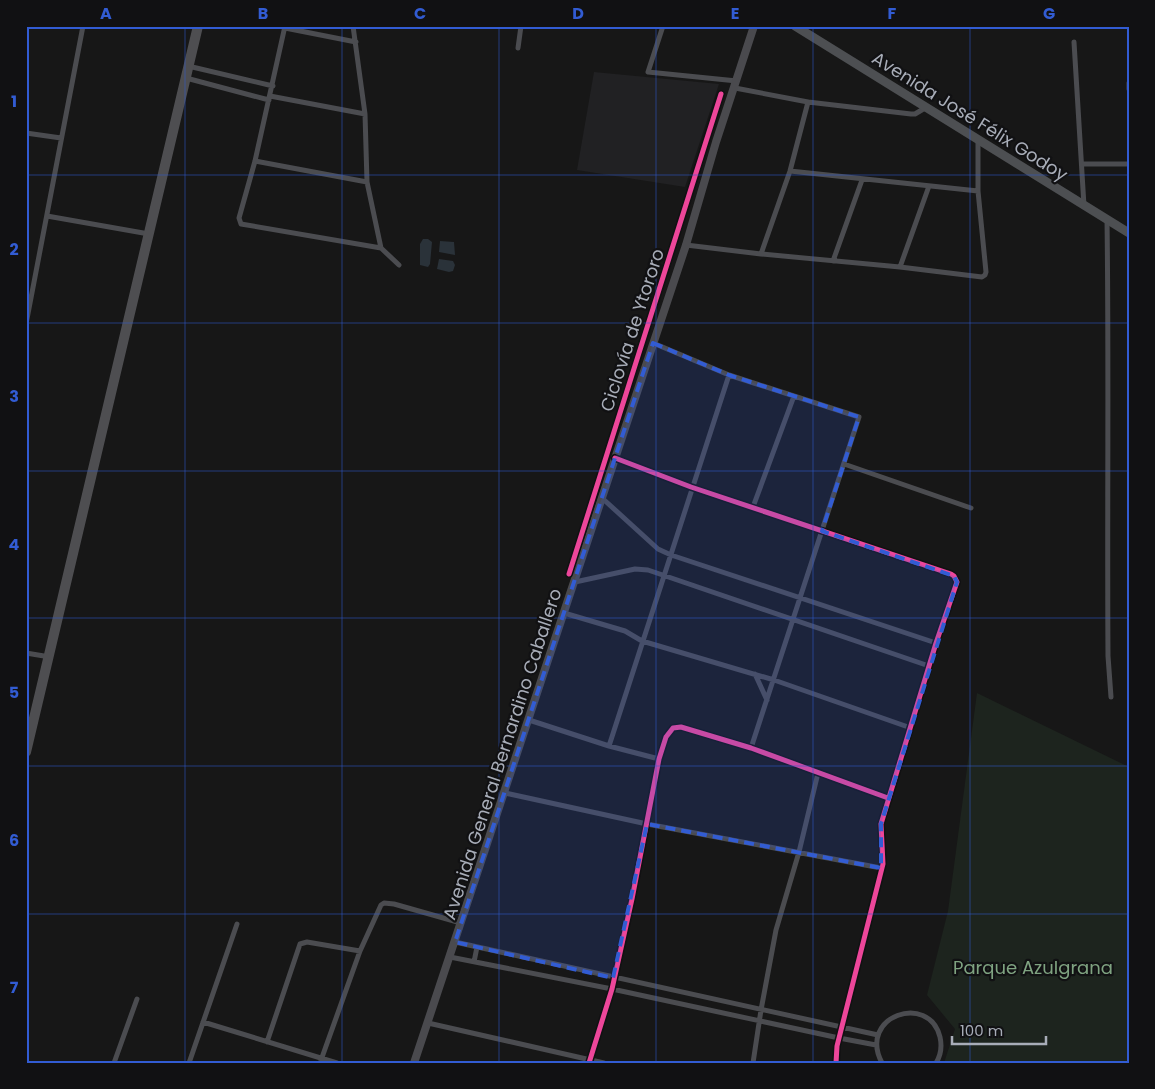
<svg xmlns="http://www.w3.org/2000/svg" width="1155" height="1089" font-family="Poppins,sans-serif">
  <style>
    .built { fill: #212123 }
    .green { fill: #1d241e }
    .water { fill: #2a3239 }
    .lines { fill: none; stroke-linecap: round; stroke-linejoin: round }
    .street { stroke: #4b4c50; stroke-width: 5 }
    .secondary { stroke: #4a4a4e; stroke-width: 8 }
    .primary { stroke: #4d4f52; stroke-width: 9 }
    .highway { stroke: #4e4e51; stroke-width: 10 }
    .cycleway-casing { stroke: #111113; stroke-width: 8 }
    .cycleway { stroke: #ed469a; stroke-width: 5 }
    .marked { fill: #325cd3; fill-opacity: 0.2; stroke: #325cd3; stroke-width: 4; stroke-dasharray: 10 6; stroke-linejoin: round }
    .grid { fill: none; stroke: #325cd3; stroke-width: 1; stroke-opacity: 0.55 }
    .labels { text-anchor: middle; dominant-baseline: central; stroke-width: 4.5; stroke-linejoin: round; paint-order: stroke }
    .street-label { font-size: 18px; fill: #a8adb8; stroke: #111113 }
    .park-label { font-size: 18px; fill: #7fa381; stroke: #111113 }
    .neatline { fill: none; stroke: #325cd3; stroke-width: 2 }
    .grid-label { font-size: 16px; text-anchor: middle; font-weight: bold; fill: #325cd3 }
  </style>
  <rect width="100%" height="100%" fill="#171717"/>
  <path class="built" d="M594,72L719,84L685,187L577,170Z"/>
  <path class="green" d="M977,693L1129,767V1063H944L955,1029L927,995L948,911Z"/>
  <path class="water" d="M423,239H428L432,242L430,264L428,267L420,265V244Z
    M440,241L454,242L455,255L439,252Z
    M439,259L453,261L455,265L453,271L449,272L437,269Z"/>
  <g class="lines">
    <path class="street" d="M285,26L255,161L239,218L241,224L381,248
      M353,26L365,114L367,182L381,248L399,265
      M663,26L648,72L737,81
      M285,28L356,42
      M1074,42L1084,206
      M518,48L521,26
      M188,66L273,86
      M186,78L269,100
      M1129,83V89
      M735,88L808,102L911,114H915L925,108
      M270,96L365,114
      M26,133L61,138
      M255,161L367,182
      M1082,164H1129
      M790,171L978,191
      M47,216L149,234
      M1107,219C1109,365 1107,510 1108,656L1111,697
      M686,245L761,254L900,267L982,277L985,275L986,272L978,191V141
      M761,254L790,171L808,102
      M833,261L862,180
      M900,267L929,186
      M26,324L83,26
      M653,343L729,375L859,417L751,748
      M615,458L691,487L951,574L954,576L957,582L936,643L881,824L883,864L837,1046L836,1063
      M844,464L971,508
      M602,498L658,549L671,555L936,643
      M753,507L794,396
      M575,582L635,569L648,570L929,666
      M564,613L625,631L642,641L774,680L911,728
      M26,653L50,657
      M755,674L767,700
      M529,720L609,746L659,759
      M609,746L729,375
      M505,793L647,824L881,868
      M455,942L878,1035
      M450,957L612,989L839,1038L876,1045
      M474,962L477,947
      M203,1022L337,1063
      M428,1023L604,1063
      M267,1042L300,944L307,942L360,951
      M114,1063L137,999
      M189,1063L237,924
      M320,1063L360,951L381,905L384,903L394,904L461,923
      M589,1063L612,989L632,899L659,759L666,737L673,728L681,727L751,748L888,798
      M753,1063L761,1010L776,930L799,852L818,773
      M882,1063C857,1016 929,992 940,1037C942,1046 941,1055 936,1063"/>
    <path class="secondary" d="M414,1063L686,245L716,142L754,26"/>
    <path class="primary" d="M795,26L1129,233"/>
    <path class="highway" d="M26,752L198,26"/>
    <g class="cycleway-casing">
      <path id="cycleway" d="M615,458L691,487L951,574L954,576L957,582L936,643L881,824L883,864L837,1046L836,1063
        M569,574L721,94
        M589,1063L612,989L632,899L659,759L666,737L673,728L681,727L751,748L888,798"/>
    </g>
    <use href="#cycleway" class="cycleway"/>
  </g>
  <path class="marked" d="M653,343L729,375L859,417L822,531L954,576L957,582L881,824V868L647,824L613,978L455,942Z"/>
  <path class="grid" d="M185,26V1063M342,26V1063M499,26V1063M656,26V1063M813,26V1063M970,26V1063M26,175H1129M26,323H1129M26,471H1129M26,618H1129M26,766H1129M26,914H1129"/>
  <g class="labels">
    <g class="street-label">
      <text transform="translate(970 116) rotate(32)">Avenida José Félix Godoy</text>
      <text transform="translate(632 330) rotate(-72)">Ciclovía de Ytororo</text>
      <text transform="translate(502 754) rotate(-72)">Avenida General Bernardino Caballero</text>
    </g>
    <g class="park-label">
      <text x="1033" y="967">Parque Azulgrana</text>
    </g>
  </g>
  <rect width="1155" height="1089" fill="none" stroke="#111113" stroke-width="55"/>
  <path d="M952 1036v8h94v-8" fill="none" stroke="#a8adb8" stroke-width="2.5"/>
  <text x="960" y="1036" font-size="15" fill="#a8adb8" stroke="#111113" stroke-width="4" paint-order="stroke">100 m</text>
  <rect x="28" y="28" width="1100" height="1034" class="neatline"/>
  <g class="grid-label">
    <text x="106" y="19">A</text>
    <text x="263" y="19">B</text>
    <text x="420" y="19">C</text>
    <text x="578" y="19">D</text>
    <text x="735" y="19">E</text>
    <text x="892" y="19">F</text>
    <text x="1049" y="19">G</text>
    <text x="14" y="107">1</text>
    <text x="14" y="255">2</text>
    <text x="14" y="402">3</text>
    <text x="14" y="550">4</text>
    <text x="14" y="698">5</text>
    <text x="14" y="846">6</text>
    <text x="14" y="993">7</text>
  </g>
</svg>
